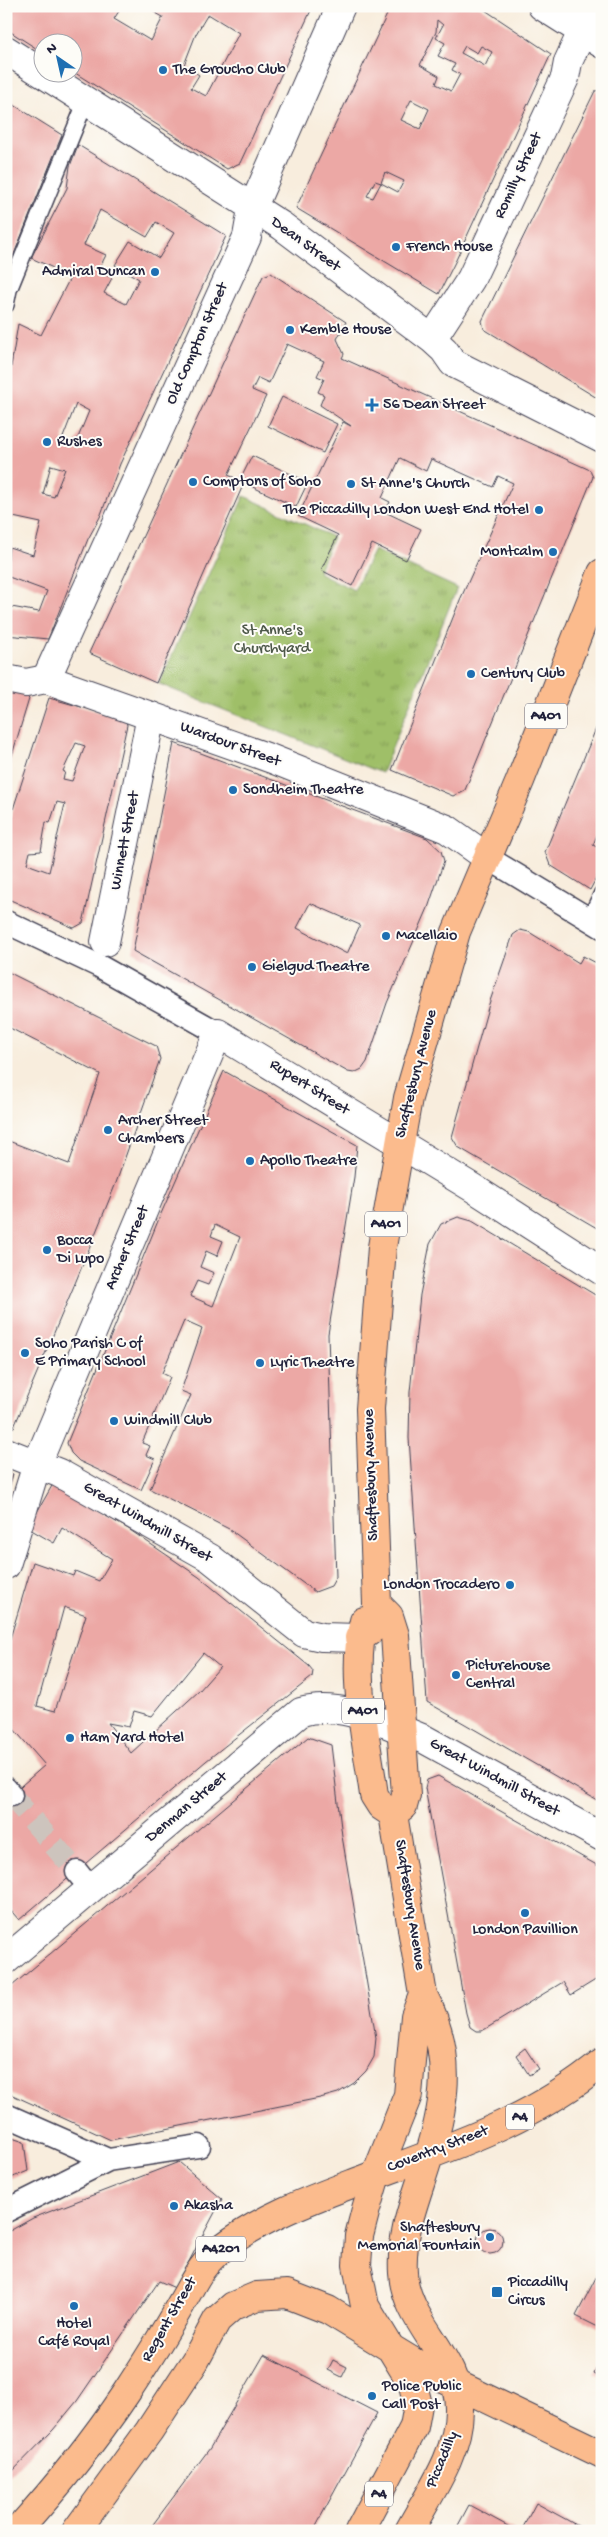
<svg xmlns="http://www.w3.org/2000/svg" width="608" height="2537" font-family="'Gochi Hand',sans-serif">
  <style>
    .park { fill: url(#park-tufts); stroke: #607051 }
    .building { fill: #eca8a5; fill-rule: evenodd }
    .lines { fill: none; stroke-linecap: round; stroke-linejoin: round }
    .pedestrian-tunnel { stroke: #cdc4bd; stroke-width: 22; stroke-dasharray: 22 11; stroke-linecap: butt }
    .service-casing { stroke: #424053; stroke-width: 18 }
    .pedestrian-casing { stroke: #424053; stroke-width: 25 }
    .minor-casing { stroke: #424053; stroke-width: 30 }
    .tertiary-casing { stroke: #424053; stroke-width: 30 }
    .primary-casing { stroke: #424053; stroke-width: 30 }
    .service { stroke: #fff; stroke-width: 15 }
    .pedestrian { stroke: #fff; stroke-width: 22 }
    .minor { stroke: #fff; stroke-width: 28 }
    .tertiary { stroke: #fff; stroke-width: 28 }
    .primary { stroke: #fbbb8d; stroke-width: 28 }
    .poi-dot { fill: #1f6fb2; stroke: #fdfcf7; stroke-width: 2 }
    .labels { text-anchor: middle; dominant-baseline: central; stroke-width: 4; stroke-linejoin: round; paint-order: stroke }
    .shield { fill: #fdfcf7; stroke: #646373; stroke-width: 1 }
    .shield-label { font-size: 15px; font-weight: bold; fill: #22223b }
    .poi-label { font-size: 16px; fill: #22223b; stroke: #fdfcf7; text-anchor: start }
    .street-label { font-size: 16px; fill: #22223b; stroke: #fdfcf7 }
    .park-label { font-size: 16px; fill: #4e594a; stroke: #fdfcf7 }
  </style>
  <defs>
    <pattern id="park-tufts" width="24" height="20" patternUnits="userSpaceOnUse" patternTransform="scale(1.25)"><rect width="24" height="20" fill="#9fbf67"/><path d="M3 7l-1-3M5 7V3M7 7l1-3M15 17l-1-3M17 17v-4M19 17l1-3" fill="none" stroke="#819b56"/></pattern>
  </defs>
  <rect width="100%" height="100%" fill="#fdfcf7"/>
  <filter id="ink" filterUnits="userSpaceOnUse"><feTurbulence type="fractalNoise" baseFrequency=".02" numOctaves="2"/><feDisplacementMap in="SourceGraphic" scale="10" xChannelSelector="R" yChannelSelector="G"/><feConvolveMatrix kernelMatrix="1 2 1 2 8 2 1 2 1" color-interpolation-filters="sRGB"/></filter>
  <filter id="wash" filterUnits="userSpaceOnUse"><feTurbulence type="fractalNoise" baseFrequency=".0096" numOctaves="4" result="noise"/><feDisplacementMap in="SourceGraphic" scale="20" xChannelSelector="R" yChannelSelector="G"/><feGaussianBlur stdDeviation="1.12" result="paint"/><feColorMatrix in="noise" values="0 0 0 0 0 0 0 0 0 0 0 0 0 0 0 0 0 1.4 0 .05"/><feComposite in="paint" operator="in"/></filter>
  <g filter="url(#wash)">
    <rect width="100%" height="100%" fill="#f8eddd"/>
    <path class="park" d="M244,496L333,537L318,572L354,590L374,550L457,588L382,773L159,684Z"/>
    <g id="blocks">
      <path class="building" d="M6,6H122L114,19L151,41L163,17L154,12L157,6H313L240,163L227,169L72,71V42H42V52L6,29ZM208,14L239,33L206,96L191,88L199,75L184,65L196,34Z
        M391,6H479L551,54L456,260L439,294L296,208ZM437,20L443,25L436,38L445,43L438,56L455,64L452,70L460,74L451,91L436,84L439,76L420,65L436,32ZM465,46L477,53L481,46L492,52L485,66L461,53ZM411,100L429,109L420,129L401,120ZM385,172L404,181L398,192L381,183L373,198L367,196L375,181L381,183Z
        M601,90H602V401L484,329L482,321L595,91Z
        M6,100L62,135L6,274Z
        M78,145L226,236L120,464L100,517L88,539L48,639L6,635V606L39,612L47,591L6,576L9,547L33,555L41,523L13,517L6,541V397L18,324L41,335L71,276L31,258L67,188L70,166ZM100,210L147,237L156,222L174,233L159,258L130,241L115,265L139,279L126,304L104,293L112,278L98,271L106,255L84,245ZM76,404L89,411L75,445L62,440ZM51,465L65,469L54,497L43,494Z
        M271,273L346,322L337,339L344,354L342,358L590,470L591,473L593,477L465,790L453,796L392,770L460,600L513,483L498,476L493,487L431,459L426,471L400,458L382,498L390,502L385,512L421,529L406,560L372,544L352,586L321,570L338,535L298,516L343,422L351,426L320,405L324,395L318,392L324,379L317,376L324,361L287,344L269,383L258,378L252,390L266,396L228,475L240,480L252,456L308,482L296,507L244,483L156,683L89,653L263,276Z
        M282,397L337,424L323,453L268,426Z
        M6,689L23,693L29,699L9,765L6,764Z
        M49,698L125,719L127,725L83,923L74,928L6,898V831ZM76,743L85,746L72,781L63,779L65,772L63,771ZM57,802L65,804L49,872L27,864L30,852L41,851L46,822L50,823Z
        M602,714V823L593,845L602,850V867L590,890L550,865L545,852Z
        M174,743L427,838L441,851L444,861L428,908L387,1003L367,1062L362,1069L354,1073L348,1072L133,951ZM310,903L360,925L347,954L297,928Z
        M520,930L529,932L579,963L583,956L602,966V1231L458,1147L452,1137L489,1004L513,935Z
        M6,971L156,1046L160,1059L116,1183L76,1281L14,1427L6,1430V1140L69,1164L100,1074L6,1026Z
        M224,1071L357,1145L354,1177L328,1334L336,1577L331,1586L315,1592L229,1529L150,1489L191,1395L181,1391L202,1329L184,1321L162,1373L170,1377L142,1443L150,1446L146,1455L155,1459L141,1490L79,1461L71,1453L67,1443L160,1216ZM215,1225L240,1237L213,1306L190,1296L197,1281L208,1285L214,1273L200,1267L206,1251L217,1256L223,1241L211,1236Z
        M458,1217L472,1221L602,1299V1803L427,1702L409,1438L410,1392L420,1295L430,1244L441,1224Z
        M6,1471L13,1474L7,1495H6Z
        M53,1484L130,1530L199,1577L309,1666L313,1671L312,1677L206,1761L19,1920L6,1905V1799L45,1765L6,1720V1652L33,1562L73,1576L75,1571L99,1581L112,1559L62,1528L54,1543L28,1528ZM64,1607L86,1615L55,1711L37,1706ZM203,1653L220,1667L199,1691L131,1753L108,1723L129,1727L134,1711L152,1716Z
        M308,1737L331,1745L342,1836L376,2038L374,2057L366,2071L354,2083L338,2093L320,2098L111,2140L6,2092V1991Z
        M438,1776L602,1868V1976L571,1995L563,1982L482,2031H476L470,2027L466,2013L425,1788L427,1780Z
        M525,2048L539,2069L529,2075L516,2055Z
        M6,2136L24,2142L28,2171L6,2180Z
        M179,2162L222,2199L175,2288L159,2281L77,2401L53,2430L6,2478V2233L33,2218Z
        M477 2241a13 13 0 1 1 26 0a13 13 0 1 1-26 0Z
        M602,2243V2258L598,2252Z
        M602,2266V2329L576,2316Z
        M264,2355L377,2413L313,2531H148L210,2448Z
        M602,2357V2378L594,2374Z
        M333,2360L347,2367L342,2377L328,2370Z
        M536,2503L569,2521L587,2531H521Z
        M469,2505L517,2531H455Z"/>
    </g>
  </g>
  <g filter="url(#ink)">
    <use href="#blocks" fill-opacity="0" stroke="#424053" stroke-width="1"/>
    <g class="lines">
      <path class="pedestrian-tunnel" d="M11,1795L77,1872"/>
      <g class="service-casing">
        <path id="service" d="M6,305L9,290L86,101
          M589,920L602,893"/>
      </g>
      <g class="pedestrian-casing">
        <path id="pedestrian" d="M488,858L602,927
          M6,922L99,966L218,1033
          M6,1789L11,1795
          M77,1872L81,1877
          M6,2115L108,2160
          M6,2211L108,2160L199,2146"/>
      </g>
      <g class="minor-casing">
        <path id="minor" d="M542,6L602,44
          M6,50L282,226L432,339L444,350L453,363L602,438
          M432,339L471,279L565,78L568,62L594,6
          M46,679L247,237L252,209L341,6
          M105,942L151,716
          M6,1452L59,1473L210,1558L304,1633L322,1637L359,1638
          M6,1565L37,1464L218,1033L473,1188L602,1271
          M6,1960L301,1712C328,1704 359,1713 384,1723"/>
      </g>
      <g class="tertiary-casing">
        <path id="tertiary" d="M6,679L26,683L46,679L272,759L447,829L488,858
          M385,1723L424,1739L602,1837"/>
      </g>
      <g class="primary-casing">
        <path id="primary" d="M377,1604L389,1616L395,1635L406,1795L403,1806L393,1814
          M364,1621C350,1673 367,1742 374,1795L381,1806L393,1814L423,1995C459,2063 442,2117 420,2184C410,2214 401,2241 403,2273C406,2324 460,2357 459,2410C459,2453 429,2494 409,2531
          M359,1638C378,1628 376,1624 377,1604L370,1409L382,1247L408,1098L456,932L520,781L602,573
          M17,2531C56,2488 93,2442 126,2393C145,2364 164,2334 181,2304C195,2280 199,2267 222,2248C261,2218 309,2200 354,2183C443,2149 528,2124 602,2063
          M76,2531L149,2431L195,2361L217,2320L233,2306L257,2296L287,2294L328,2310L425,2369L602,2454
          M359,2531L414,2427L418,2405L413,2385L365,2306L357,2265L359,2236L366,2209L376,2175L408,2095L415,2016L423,1995"/>
      </g>
      <use href="#service" class="service"/>
      <use href="#pedestrian" class="pedestrian"/>
      <use href="#minor" class="minor"/>
      <use href="#tertiary" class="tertiary"/>
      <use href="#primary" class="primary"/>
    </g>
  </g>
  <g class="poi-dot">
    <circle cx="163" cy="70" r="5"/>
    <circle cx="396" cy="247" r="5"/>
    <circle cx="155" cy="272" r="5"/>
    <circle cx="290" cy="330" r="5"/>
    <path d="M369.5 397.5h5v5h5v5h-5v5h-5v-5h-5v-5h5z"/>
    <circle cx="47" cy="442" r="5"/>
    <circle cx="193" cy="482" r="5"/>
    <circle cx="351" cy="484" r="5"/>
    <circle cx="539" cy="510" r="5"/>
    <circle cx="553" cy="552" r="5"/>
    <circle cx="471" cy="674" r="5"/>
    <circle cx="233" cy="790" r="5"/>
    <circle cx="386" cy="936" r="5"/>
    <circle cx="252" cy="967" r="5"/>
    <circle cx="108" cy="1130" r="5"/>
    <circle cx="250" cy="1161" r="5"/>
    <circle cx="47" cy="1250" r="5"/>
    <circle cx="25" cy="1353" r="5"/>
    <circle cx="260" cy="1363" r="5"/>
    <circle cx="114" cy="1421" r="5"/>
    <circle cx="510" cy="1585" r="5"/>
    <circle cx="456" cy="1675" r="5"/>
    <circle cx="70" cy="1738" r="5"/>
    <circle cx="525" cy="1913" r="5"/>
    <circle cx="174" cy="2206" r="5"/>
    <circle cx="490" cy="2237" r="5"/>
    <rect x="491" y="2286" width="12" height="12" rx="2.5"/>
    <circle cx="74" cy="2306" r="5"/>
    <circle cx="372" cy="2396" r="5"/>
  </g>
  <g class="labels">
    <g class="shield">
      <rect x="525" y="703.5" width="42" height="25" rx="4"/>
      <rect x="365" y="1211.5" width="42" height="25" rx="4"/>
      <rect x="342" y="1698.5" width="42" height="25" rx="4"/>
      <rect x="506" y="2104.5" width="28" height="25" rx="4"/>
      <rect x="196" y="2236.5" width="50" height="25" rx="4"/>
      <rect x="365" y="2481.5" width="28" height="25" rx="4"/>
    </g>
    <g class="shield-label">
      <text x="546" y="716">A401</text>
      <text x="386" y="1224">A401</text>
      <text x="363" y="1711">A401</text>
      <text x="520" y="2117">A4</text>
      <text x="221" y="2249">A4201</text>
      <text x="379" y="2494">A4</text>
    </g>
    <g class="poi-label">
      <text x="173" y="70">The Groucho Club</text>
      <text x="406" y="247">French House</text>
      <text x="145" y="272" text-anchor="end">Admiral Duncan</text>
      <text x="300" y="330">Kemble House</text>
      <text x="383" y="405">56 Dean Street</text>
      <text x="57" y="442">Rushes</text>
      <text x="203" y="482">Comptons of Soho</text>
      <text x="361" y="484">St Anne's Church</text>
      <text x="529" y="510" text-anchor="end">The Piccadilly London West End Hotel</text>
      <text x="543" y="552" text-anchor="end">Montcalm</text>
      <text x="481" y="674">Century Club</text>
      <text x="243" y="790">Sondheim Theatre</text>
      <text x="396" y="936">Macellaio</text>
      <text x="262" y="967">Gielgud Theatre</text>
      <text x="118" y="1121">Archer Street<tspan x="118" dy="18">Chambers</tspan></text>
      <text x="260" y="1161">Apollo Theatre</text>
      <text x="57" y="1241">Bocca<tspan x="57" dy="18">Di Lupo</tspan></text>
      <text x="35" y="1344">Soho Parish C of<tspan x="35" dy="18">E Primary School</tspan></text>
      <text x="270" y="1363">Lyric Theatre</text>
      <text x="124" y="1421">Windmill Club</text>
      <text x="500" y="1585" text-anchor="end">London Trocadero</text>
      <text x="466" y="1666">Picturehouse<tspan x="466" dy="18">Central</tspan></text>
      <text x="80" y="1738">Ham Yard Hotel</text>
      <text x="525" y="1930" text-anchor="middle">London Pavillion</text>
      <text x="184" y="2206">Akasha</text>
      <text x="480" y="2228" text-anchor="end">Shaftesbury<tspan x="480" dy="18">Memorial Fountain</tspan></text>
      <text x="508" y="2283">Piccadilly<tspan x="508" dy="18">Circus</tspan></text>
      <text x="74" y="2324" text-anchor="middle">Hotel<tspan x="74" dy="18">Café Royal</tspan></text>
      <text x="382" y="2387">Police Public<tspan x="382" dy="18">Call Post</tspan></text>
    </g>
    <g class="street-label">
      <text transform="translate(519 176) rotate(-65)">Romilly Street</text>
      <text transform="translate(305 245) rotate(36)">Dean Street</text>
      <text transform="translate(198 344) rotate(-66)">Old Compton Street</text>
      <text transform="translate(230 745) rotate(20)">Wardour Street</text>
      <text transform="translate(126 841) rotate(-79)">Winnett Street</text>
      <text transform="translate(417 1074) rotate(-76)">Shaftesbury Avenue</text>
      <text transform="translate(309 1088) rotate(32)">Rupert Street</text>
      <text transform="translate(128 1248) rotate(-67)">Archer Street</text>
      <text transform="translate(372 1475) rotate(-92)">Shaftesbury Avenue</text>
      <text transform="translate(147 1523) rotate(30)">Great Windmill Street</text>
      <text transform="translate(494 1778) rotate(29)">Great Windmill Street</text>
      <text transform="translate(187 1808) rotate(-40)">Denman Street</text>
      <text transform="translate(409 1905) rotate(81)">Shaftesbury Avenue</text>
      <text transform="translate(438 2150) rotate(-21)">Coventry Street</text>
      <text transform="translate(170 2320) rotate(-60)">Regent Street</text>
      <text transform="translate(443 2460) rotate(-67)">Piccadilly</text>
    </g>
    <g class="park-label">
      <text x="272" y="631">St Anne's<tspan x="272" dy="18">Churchyard</tspan></text>
    </g>
  </g>
  <rect width="608" height="2537" fill="none" stroke="#fdfcf7" stroke-width="25"/>
  <g transform="translate(58 58) rotate(326)"><circle r="24" fill="#fdfcf7" stroke="#a5a5ac"/>
  <path d="M0-4L9 19L0 12L-9 19Z" fill="#1f6fb2"/>
  <text y="-8" font-size="14" font-weight="bold" text-anchor="middle" fill="#22223b">N</text>
  </g>
</svg>
